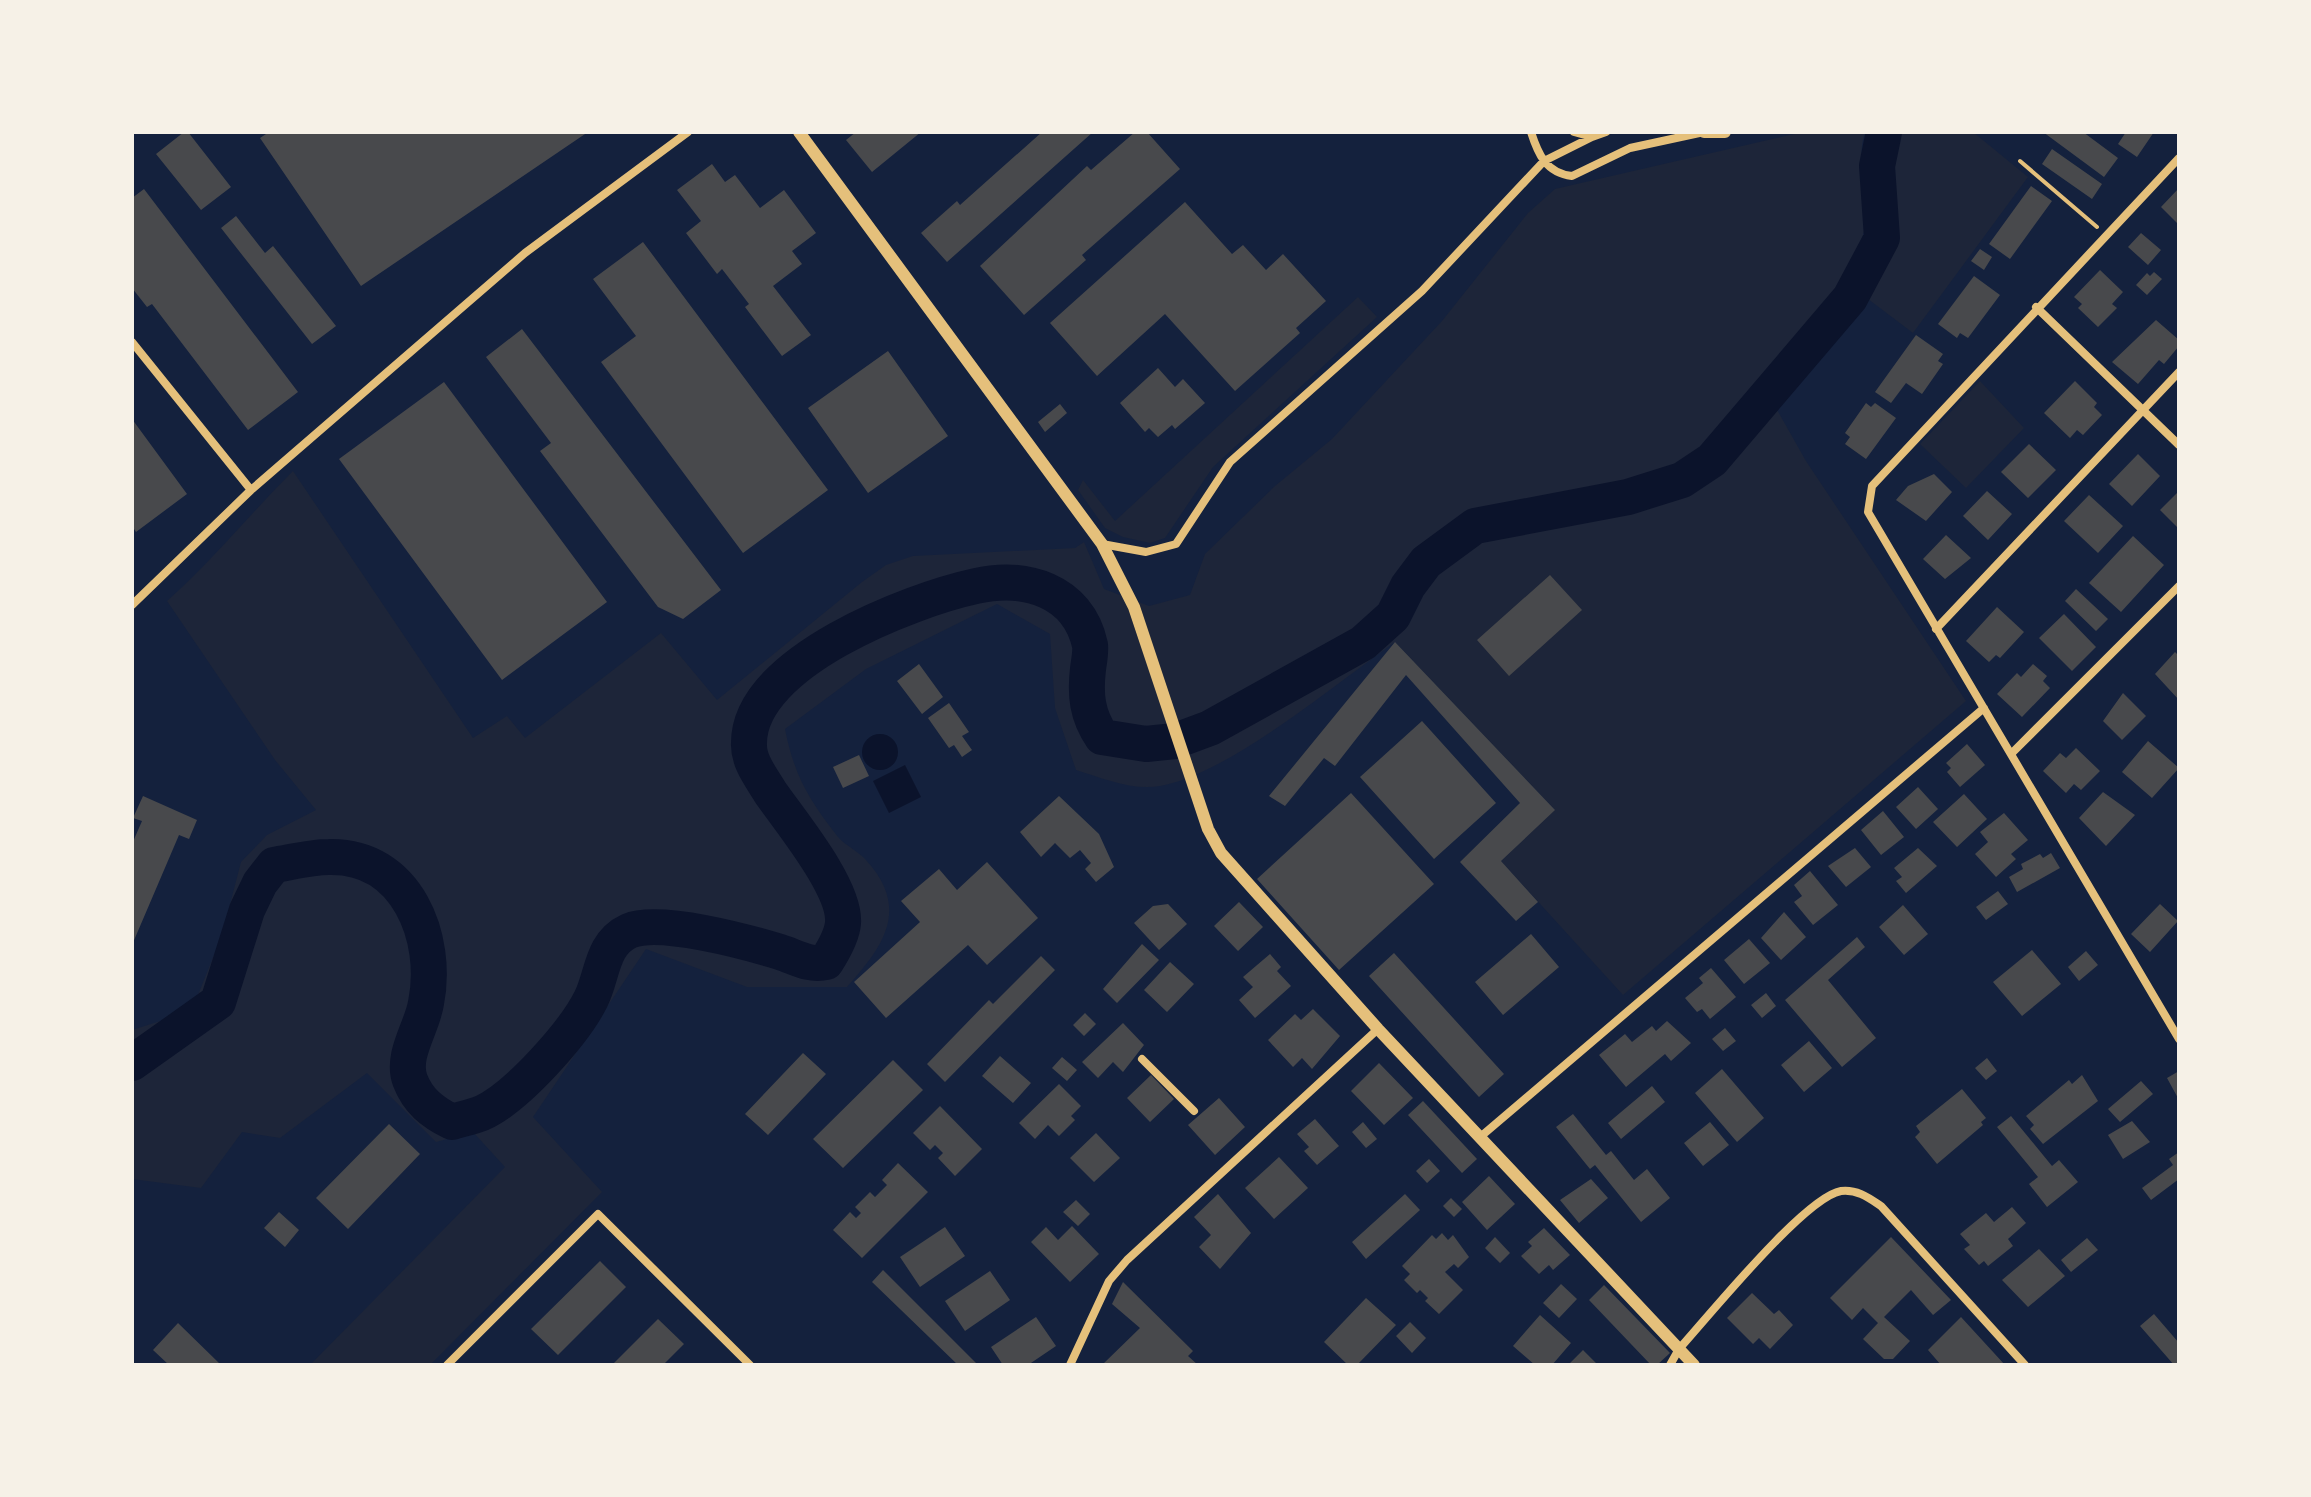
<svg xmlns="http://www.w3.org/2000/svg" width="2311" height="1497" font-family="'Noto Sans',sans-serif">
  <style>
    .green { fill: #1d2539 }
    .water { fill: #0b132b }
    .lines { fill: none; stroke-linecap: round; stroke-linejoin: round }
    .river { stroke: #0b132b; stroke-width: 36 }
    .building { fill: #48494c }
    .path { stroke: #e5c07b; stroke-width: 4 }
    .minor { stroke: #e5c07b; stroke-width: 8 }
    .tertiary { stroke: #e5c07b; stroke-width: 12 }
  </style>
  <rect width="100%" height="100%" fill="#14213d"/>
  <path class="green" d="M1803,132H1865C1854,164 1874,195 1865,228C1843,316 1760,389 1701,455L1715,468L1772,401L1806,461L1966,701L1623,995L1501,861L1554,809L1395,642C1335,684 1229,774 1160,786C1133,791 1102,778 1076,770L1055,708L1050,634L997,604L866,669L785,729C794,775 809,800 838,837C846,846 858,851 866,860C911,909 883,947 847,987H747L646,949L533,1117L602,1192L430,1365H310L505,1167L473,1132L436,1142L367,1073L280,1138L242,1132L201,1188L132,1179V1030L176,1016L196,1000L222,935L241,862L267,835L316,810L275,760L167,601C212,561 250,514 293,471L473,738L507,716L525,738L661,633L717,700L862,582L886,565L913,556L1075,548L1084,542L1104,589L1149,606L1190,595L1205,554L1275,486L1332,439L1442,321L1528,213L1555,189Z
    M1895,132H1973L2028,177L1913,333L1868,299L1896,235L1886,163Z
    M1358,297L1377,317L1213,467L1165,538L1150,543L1123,537L1105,528L1078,490L1083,480L1115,521Z
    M1980,381L2024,428L1966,488L1920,444Z"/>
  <path class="water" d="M862 752a18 18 0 1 1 36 0a18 18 0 1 1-36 0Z
    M905,765L921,797L889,813L873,781Z"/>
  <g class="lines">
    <path class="river" d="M132,1063L218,1002L247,910L260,883L274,865C292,862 311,857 329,857C407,855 439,938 426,1003C422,1028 401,1055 410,1080C418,1101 432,1112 452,1122C462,1119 472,1117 482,1113C517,1097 574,1033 591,999C603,975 601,944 629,931C660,918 747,942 780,952C796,957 809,966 826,962C833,951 842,936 843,923C846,888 790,821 770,792C761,777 748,761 749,743C749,662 911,600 976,586C1025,575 1078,590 1090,645C1091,652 1089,661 1088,669C1085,695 1087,715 1102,737L1146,744L1175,741L1210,728L1363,643L1393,616L1408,586L1426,562L1475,526L1628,497L1682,480L1712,460L1850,298L1882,238L1877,166L1884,132"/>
  </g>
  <path class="building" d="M184,132H188L231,187L201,210L156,154Z
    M269,132H588L361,286L260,138Z
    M856,132H921L872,172L846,140Z
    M1042,132H1093L947,262L921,233L957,201L960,205Z
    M1135,132H1147L1180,169L1082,255L1086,260L1024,315L980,266L1087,166L1091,170Z
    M2043,132H2083L2118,158L2104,177Z
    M2126,132H2154L2137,157L2118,144Z
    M2052,149L2102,184L2092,199L2042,164Z
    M712,164L725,182L735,175L760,208L784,190L816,233L792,251L802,264L773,286L811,335L782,356L745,307L749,304L722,269L717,274L686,233L701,221L677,190Z
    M2031,186L2052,201L2010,259L1989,244Z
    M2179,188V225L2161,207Z
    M144,189L298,392L248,430L152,304L147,307L132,288V198Z
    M1185,202L1232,254L1243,245L1266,270L1283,254L1326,301L1296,328L1300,333L1235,391L1165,314L1097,376L1050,323Z
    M236,216L265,253L273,246L336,326L312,344L221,228Z
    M2141,233L2161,250L2148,265L2128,247Z
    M643,242L828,490L743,553L601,362L636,336L593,279Z
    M1980,249L1992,257L1984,270L1971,261Z
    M2100,270L2123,292L2112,304L2117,308L2098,327L2078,308L2082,304L2074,297Z
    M2154,272L2162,279L2147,295L2136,285L2147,273L2150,276Z
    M1974,276L2000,295L1968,338L1960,333L1957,338L1938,324Z
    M2156,320L2179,340V346L2164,364L2159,360L2138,384L2112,362Z
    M522,329L721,590L683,619L658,607L540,451L551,443L486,357Z
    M1916,335L1943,354L1938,361L1943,364L1922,394L1906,383L1891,403L1875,392Z
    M888,351L948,436L868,493L808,408Z
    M1158,368L1175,387L1183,379L1205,403L1175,429L1172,425L1158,437L1149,428L1145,432L1120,403Z
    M2075,381L2097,403L2094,407L2102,415L2083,435L2077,430L2070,438L2044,413Z
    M444,382L607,602L502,680L339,459Z
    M1866,403L1871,407L1875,403L1896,418L1866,459L1845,444L1850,437L1845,433Z
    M1060,404L1067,413L1045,432L1038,422Z
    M132,419L187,494L136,532L132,526Z
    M2029,444L2056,470L2028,498L2001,472Z
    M2138,454L2160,476L2132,506L2109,484Z
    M1934,474L1952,492L1926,521L1896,500L1908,486Z
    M1987,491L2012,514L1988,540L1963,516Z
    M2179,491V529L2160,510Z
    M2089,495L2123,526L2098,553L2064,521Z
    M1946,535L1971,558L1945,579L1923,559Z
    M2133,536L2164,565L2121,612L2089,583Z
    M1550,575L1582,610L1509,676L1477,640Z
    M2076,589L2108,619L2096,631L2065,601Z
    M1997,607L2024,632L2000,658L1996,655L1989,662L1966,641Z
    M2064,614L2096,647L2072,671L2039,638Z
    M1395,642L1555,810L1501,861L1538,902L1516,921L1460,862L1520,803L1406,675L1335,766L1324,758L1285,806L1269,796Z
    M2175,652L2179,656V700L2155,674Z
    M919,664L943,697L922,714L897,681Z
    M2033,664L2047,676L2043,681L2050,688L2022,717L1997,694L2017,673L2021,677Z
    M2123,693L2146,716L2122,740L2103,721Z
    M949,703L969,732L962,736L972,750L962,757L954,745L949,748L928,718Z
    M1422,721L1496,803L1434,859L1360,777Z
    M2148,741L2179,768L2152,798L2122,772Z
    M1967,744L1985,765L1960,787L1947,772L1951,768L1946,763Z
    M2076,748L2100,771L2081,790L2074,784L2066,793L2043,771L2060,753L2066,758Z
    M859,755L869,776L843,788L833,767Z
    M1918,787L1938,809L1916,829L1896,807Z
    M2103,792L2135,815L2106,846L2079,818Z
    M1351,793L1434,884L1339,970L1257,879Z
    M1964,794L1987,819L1957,847L1933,822Z
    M143,796L197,820L189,839L179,835L132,945V844L142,821L133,818Z
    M1059,796L1099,834L1114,867L1096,882L1085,869L1091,863L1080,850L1070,858L1055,843L1041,857L1020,832Z
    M1883,811L1904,837L1881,855L1861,830Z
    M2004,813L2028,840L2011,854L2016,859L1996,877L1975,854L1988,842L1980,832Z
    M1855,848L1871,867L1846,887L1828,866Z
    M1918,848L1937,866L1906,893L1896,881L1902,877L1894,868Z
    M2051,853L2060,868L2017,892L2009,877L2023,869L2021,864L2040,854L2043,858Z
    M987,862L1038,918L987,965L968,945L886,1018L854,982L920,922L901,901L939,869L957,890Z
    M1810,871L1838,905L1813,925L1794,902L1802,896L1794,885Z
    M1998,891L2008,904L1986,920L1976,907Z
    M1239,902L1263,927L1238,951L1214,926Z
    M1168,904L1187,924L1159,950L1134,923L1153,906Z
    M2160,904L2178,921L2150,952L2131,934Z
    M1903,905L1928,934L1904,955L1879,927Z
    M1784,912L1806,937L1781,960L1761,938Z
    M1531,934L1559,967L1503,1015L1475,982Z
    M1857,937L1865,947L1828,980L1876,1038L1842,1067L1785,1000Z
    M1749,939L1770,963L1744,984L1724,960Z
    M1142,944L1159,960L1117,1003L1103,989Z
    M2032,950L2061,984L2022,1016L1993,982Z
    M2086,951L2098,965L2079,981L2068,967Z
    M1394,953L1504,1074L1479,1097L1369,976Z
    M1270,954L1281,967L1277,971L1291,986L1255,1018L1239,1000L1253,987L1243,977Z
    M1041,956L1055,970L945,1082L927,1064L989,1000L993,1004Z
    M1170,962L1194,984L1167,1012L1144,990Z
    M1711,968L1736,997L1710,1019L1702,1009L1697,1012L1685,998L1703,983L1699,978Z
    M1766,993L1776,1006L1762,1018L1751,1005Z
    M1313,1009L1340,1036L1312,1069L1302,1058L1293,1067L1268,1040L1295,1014L1301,1020Z
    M1085,1013L1096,1024L1084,1036L1073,1025Z
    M1667,1021L1691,1043L1671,1061L1665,1054L1626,1087L1599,1055L1625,1034L1632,1042L1652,1026L1656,1031Z
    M1123,1023L1144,1045L1123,1072L1113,1062L1098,1078L1082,1062Z
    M1725,1028L1736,1041L1723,1051L1712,1039Z
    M1809,1041L1832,1068L1804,1092L1781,1065Z
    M803,1053L826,1074L768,1135L745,1114Z
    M1000,1056L1031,1083L1013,1103L982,1076Z
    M1062,1057L1077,1070L1067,1081L1052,1068Z
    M1987,1058L1997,1071L1986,1080L1975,1068Z
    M893,1060L923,1090L843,1168L813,1139Z
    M1379,1063L1413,1098L1384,1125L1351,1091Z
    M1722,1069L1764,1118L1737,1142L1695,1093Z
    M2179,1071V1100L2167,1078Z
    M1151,1075L1174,1099L1150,1122L1127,1098Z
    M2082,1075L2098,1101L2043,1144L2030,1129L2034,1125L2026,1116L2069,1080L2072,1084Z
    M2141,1081L2153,1094L2120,1122L2108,1109Z
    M1059,1084L1081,1106L1071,1116L1075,1120L1059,1136L1048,1125L1035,1139L1019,1123Z
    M1652,1086L1665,1102L1621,1139L1608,1123Z
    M1962,1089L1986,1118L1981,1122L1983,1125L1937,1164L1915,1137L1920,1132L1916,1126Z
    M1219,1098L1245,1127L1215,1155L1188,1125Z
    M1423,1101L1477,1159L1462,1173L1408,1115Z
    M940,1106L982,1149L955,1176L938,1158L943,1153L935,1145L930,1150L913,1133Z
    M1573,1114L1606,1155L1611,1151L1634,1180L1647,1169L1670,1198L1641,1222L1595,1165L1590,1169L1556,1127Z
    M2011,1116L2052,1166L2059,1160L2078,1182L2047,1207L2029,1184L2038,1177L1997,1127Z
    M1315,1119L1339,1146L1317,1165L1304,1151L1309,1147L1297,1134Z
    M2132,1121L2150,1142L2123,1159L2108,1135Z
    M1363,1122L1377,1139L1366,1148L1352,1132Z
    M1710,1122L1729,1145L1703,1166L1684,1143Z
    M389,1124L420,1154L348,1229L316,1198Z
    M1096,1133L1120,1158L1094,1182L1070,1158Z
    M2179,1152V1179L2151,1200L2142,1188L2173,1165L2169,1159Z
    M1279,1157L1308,1188L1274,1219L1245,1188Z
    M1429,1159L1440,1171L1427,1183L1416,1171Z
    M898,1163L928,1192L862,1258L833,1230L850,1212L856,1218L861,1213L855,1207L870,1192L875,1197L887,1185L882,1180Z
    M1489,1176L1515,1204L1487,1230L1462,1202Z
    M1591,1179L1608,1198L1579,1223L1560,1200Z
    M1218,1194L1251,1233L1220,1269L1199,1247L1211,1235L1194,1217Z
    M1405,1194L1420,1210L1366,1259L1352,1242Z
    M1451,1198L1462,1209L1454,1217L1443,1206Z
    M1076,1200L1090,1214L1078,1226L1063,1212Z
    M2012,1207L2026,1223L2008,1239L2013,1246L1988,1266L1984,1261L1979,1265L1964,1249L1970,1245L1960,1234L1986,1213L1994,1222Z
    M279,1212L299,1230L285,1247L264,1228Z
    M1072,1226L1099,1254L1070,1282L1031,1242L1046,1227L1058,1240Z
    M945,1227L965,1256L920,1287L900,1257Z
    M1544,1228L1570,1255L1553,1270L1549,1265L1539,1274L1521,1256L1532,1246L1528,1242Z
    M1442,1233L1448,1240L1453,1235L1469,1257L1458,1268L1454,1264L1445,1272L1463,1290L1439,1314L1425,1301L1428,1298L1420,1290L1417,1293L1404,1280L1410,1274L1402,1266L1432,1235L1436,1239Z
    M1495,1237L1510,1253L1500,1263L1485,1248Z
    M1891,1237L1951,1300L1933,1315L1911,1290L1884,1317L1910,1341L1893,1359H1884L1863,1339L1878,1323L1863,1308L1852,1320L1830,1298Z
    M2087,1238L2098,1250L2071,1272L2061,1260Z
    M2039,1249L2065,1276L2028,1307L2002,1280Z
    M600,1261L626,1287L558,1355L531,1329Z
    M883,1270L978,1365H958L872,1282Z
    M990,1271L1010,1300L965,1331L945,1301Z
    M1123,1282L1193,1351L1188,1356L1198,1365H1102L1140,1328L1112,1304Z
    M1561,1284L1577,1299L1559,1318L1543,1303Z
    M1604,1285L1670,1353L1657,1365H1651L1589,1300Z
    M1752,1293L1774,1314L1779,1310L1793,1325L1770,1349L1759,1338L1753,1344L1727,1318Z
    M1366,1298L1396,1325L1357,1365H1348L1324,1342Z
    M2154,1314L2179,1343V1365H2174L2140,1326Z
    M1540,1315L1571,1343L1552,1365H1535L1513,1346Z
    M1036,1317L1056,1346L1028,1365H1003L991,1347Z
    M1961,1317L2005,1365H1941L1928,1350Z
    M658,1319L684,1344L663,1365H612Z
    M1410,1322L1426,1338L1412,1353L1396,1336Z
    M178,1323L219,1363L216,1365H169L153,1350Z
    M1583,1350L1598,1365H1568Z"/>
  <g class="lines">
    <path class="path" d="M2020,161L2097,227"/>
    <path class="minor" d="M1531,132C1538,154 1546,173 1572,176L1630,148L1704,132
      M1574,132L1592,137L1606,132
      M2179,158L1872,486L1868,512L2179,1039
      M2036,307L2179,445
      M132,342L251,490
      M1102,544L1146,552L1176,544L1230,462L1422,291L1544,161L1592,137
      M132,605L251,490L525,253L688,132
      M1936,629L2179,372
      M2011,754L2179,586
      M1142,1059L1194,1111
      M1479,1138L1984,708
      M447,1365L598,1214L750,1365
      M1070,1365L1109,1281L1127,1260L1378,1029
      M1670,1365L1679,1349C1708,1317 1805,1197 1841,1191C1857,1189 1869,1198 1881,1206L2025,1365"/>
    <path class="tertiary" d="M799,132L1102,544L1134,607L1208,829L1221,853L1378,1029L1694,1365
      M1704,132H1725"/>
  </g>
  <rect width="2311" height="1497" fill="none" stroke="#f6f1e7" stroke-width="268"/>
</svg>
